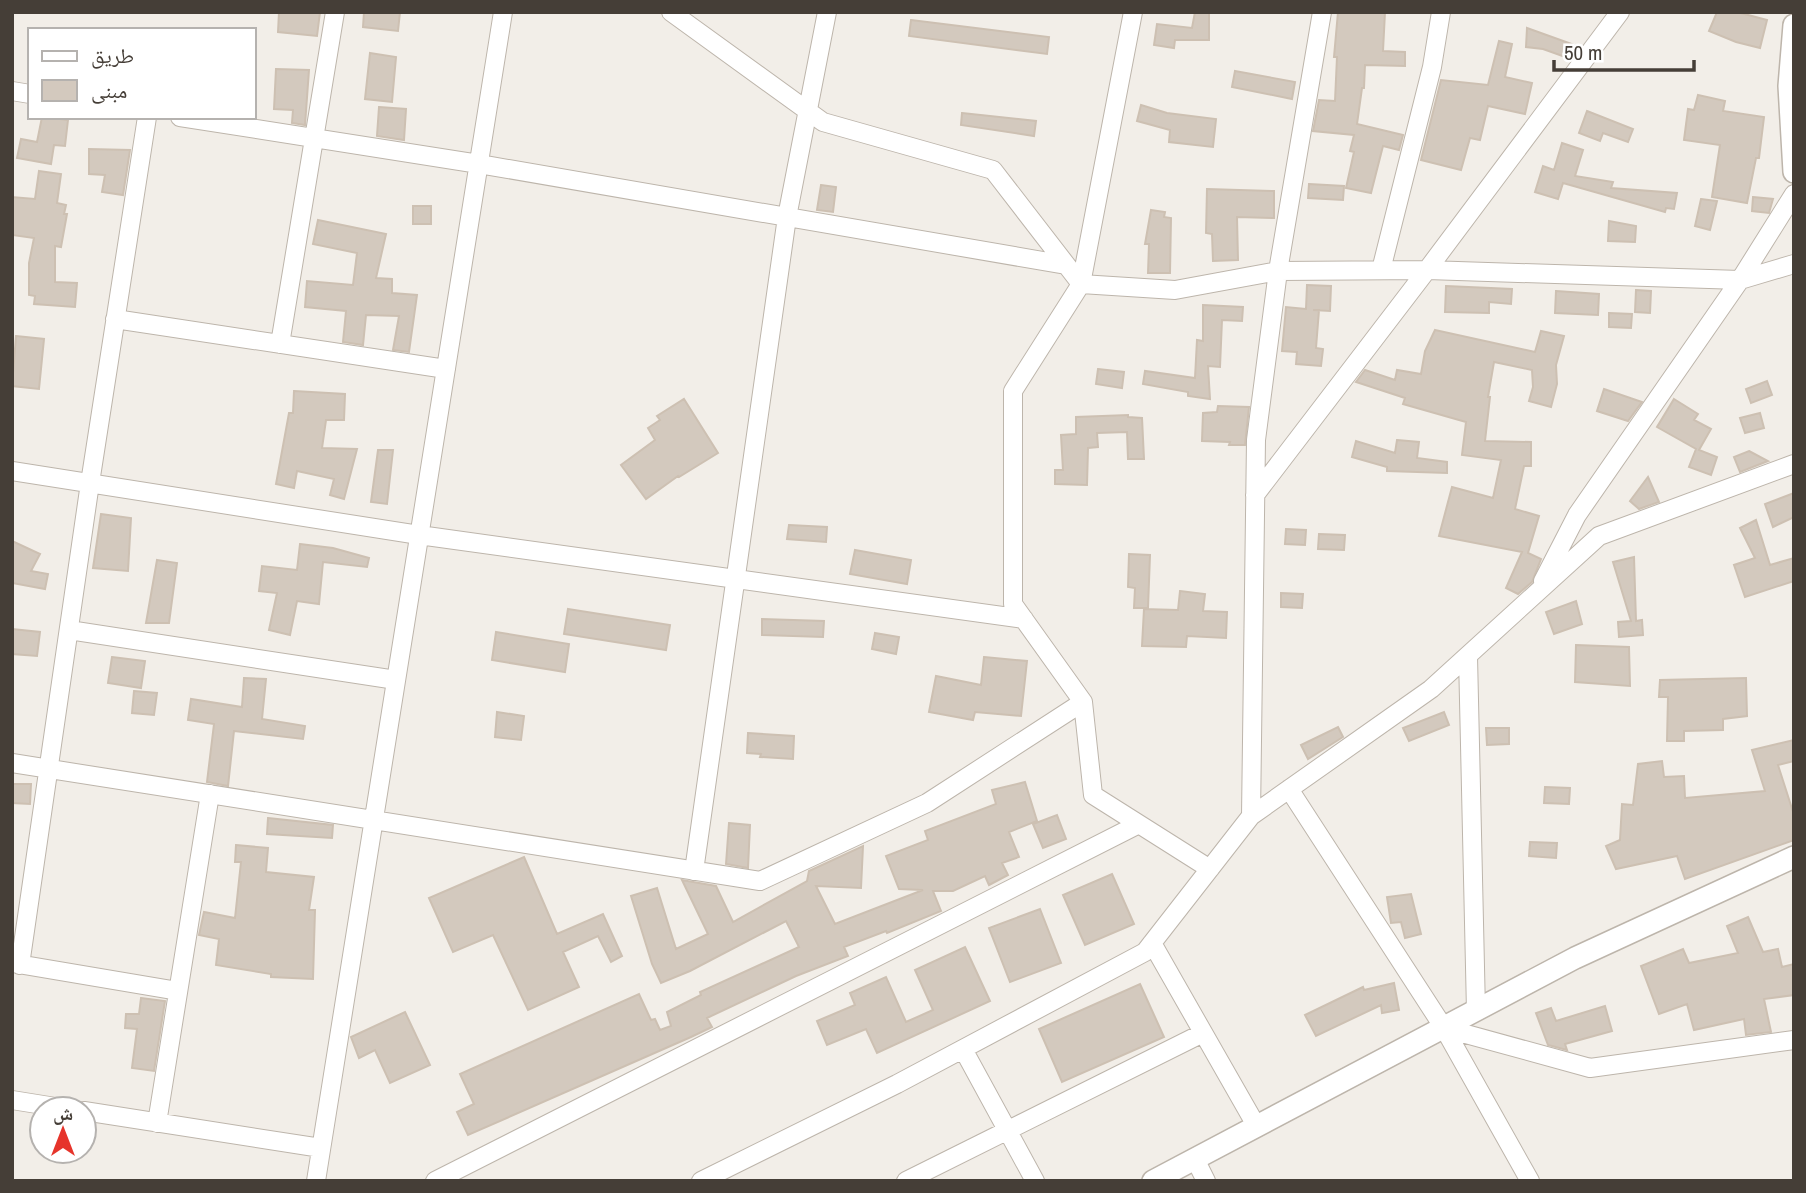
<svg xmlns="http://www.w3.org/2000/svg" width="1806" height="1193" font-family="'Archivo Narrow','Noto Naskh Arabic',sans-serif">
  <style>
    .building { fill: #d3c9be; stroke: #cdc0b2; stroke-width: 2 }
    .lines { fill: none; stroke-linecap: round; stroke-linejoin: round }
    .minor-casing { stroke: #bdb5ab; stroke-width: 20 }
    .tertiary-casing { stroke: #bdb5ab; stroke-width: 24 }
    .minor { stroke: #fff; stroke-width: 18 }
    .tertiary { stroke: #fff; stroke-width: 21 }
  </style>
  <rect width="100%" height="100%" fill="#f2eee8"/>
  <path class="building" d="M279,12H320L317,36L278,32Z
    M364,12H400L398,31L363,27Z
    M1195,12H1209V40H1175L1174,48L1154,45L1157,24L1192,28Z
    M1338,12H1385L1383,51L1405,52V66L1365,65L1364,88H1362L1357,124L1403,135L1399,150L1383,146L1371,193L1346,188L1354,152L1350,151L1354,135L1313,131L1319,100L1335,101L1337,57H1334Z
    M1717,12H1737L1767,20L1760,48L1736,42L1709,31Z
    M911,20L1049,37L1047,54L909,36Z
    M1527,28L1580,47L1571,59L1543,49L1526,47Z
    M1499,41L1512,44L1505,77L1532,83L1525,114L1488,106L1480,140L1470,138L1461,170L1421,160L1441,80L1488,85Z
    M370,53L396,57L392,102L365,99Z
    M276,69L309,70L305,125L292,123L293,110L274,109Z
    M1235,71L1295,82L1292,99L1232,87Z
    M1698,95L1725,101L1723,111L1764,117L1759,158H1756L1747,203L1712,197L1720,145L1684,140L1688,109L1694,110Z
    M1141,105L1167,113L1216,119L1213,147L1169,142L1170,130L1137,121Z
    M379,107L406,109L404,140L377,136Z
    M1587,111L1633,129L1628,142L1603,133L1600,141L1579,133Z
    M962,113L1036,121L1034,136L961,125Z
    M42,117L68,120L65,146L54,145L51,164L17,158L21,139L37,142Z
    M1562,143L1583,150L1575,176L1613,182L1611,188L1677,193L1674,209L1666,208L1665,212L1563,183L1558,199L1535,192L1543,166L1554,170Z
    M89,149L130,150L123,195L102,192L105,175L89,174Z
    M39,171L61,174L57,203L66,205L64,214H67L61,247L55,246V282L77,283L75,307L34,304L35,296L29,295V263L34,238L12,235V197L35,199Z
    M1309,184L1344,186L1343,200L1308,198Z
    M821,185L836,187L833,212L817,210Z
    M1207,189L1274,191V218L1237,217L1238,260L1213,261L1212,234L1206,233Z
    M1753,197L1773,199L1769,213L1752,211Z
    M1701,199L1717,201L1710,230L1695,226Z
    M413,206H431V224H413Z
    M1151,210L1165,212L1164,217L1171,218L1170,273H1148L1149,244H1145Z
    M318,220L386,234L376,278L392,279V293L417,295L409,352L393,350L399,316L366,315L363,345L343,342L346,311L305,307L307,281L353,285L357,253L313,244Z
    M1609,221L1636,226L1635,242L1608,241Z
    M1307,285L1331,286L1330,311L1313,310H1319L1316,348L1323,349L1321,366L1296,364L1297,352L1282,351L1286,307L1306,309Z
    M1446,286L1512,289L1511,304L1489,302V313L1445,312Z
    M1636,290L1651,291L1650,313L1635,312Z
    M1556,291L1599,294L1598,315L1555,313Z
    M1203,305L1243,307L1242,321L1222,320L1220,367L1208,366L1210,399L1188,396V392L1143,384L1145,371L1195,378L1197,340L1203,341Z
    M1609,313L1632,314L1631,328L1609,327Z
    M1435,330L1535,352L1541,331L1564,336L1556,365L1557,384L1551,407L1529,401L1533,387L1532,370L1494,362L1488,397H1490L1485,441L1531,442V466H1524L1515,509L1539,516L1528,553L1541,559L1532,582L1518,594L1506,588L1522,552L1439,536L1452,487L1493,498L1501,460L1462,455L1466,422L1403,404L1405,398L1356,382L1365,370L1395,380L1397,370L1421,374L1425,351Z
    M16,336L44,339L39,389L12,386Z
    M1098,369L1124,372L1122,388L1096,384Z
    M1767,381L1772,395L1751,403L1746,389Z
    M1604,389L1642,402L1628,421L1597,411Z
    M294,391L345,394L344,420H326L322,448L357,449L344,499L330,495L334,479L297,471L294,488L276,484L289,413H293Z
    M684,399L718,453L679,477L678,476L646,499L621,465L655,440L648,428L660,420L657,416Z
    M1674,399L1698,414L1694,420L1711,429L1699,450L1717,457L1711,475L1689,467L1696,449L1657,427Z
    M1218,406L1249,407L1245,445H1229L1230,442L1202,441L1203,413L1217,412Z
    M1760,413L1764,428L1745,433L1740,418Z
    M1128,415V417L1142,418L1144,459H1128L1127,432L1097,433L1098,447L1088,448L1087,485L1055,484V470H1063L1061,435L1076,434V417Z
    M1397,440L1419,442L1417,458L1447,462V473L1387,471V467L1352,457L1356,441L1395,453Z
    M378,450H393L387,504L371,502Z
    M1749,451L1768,461L1740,472L1734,457Z
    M1648,477L1659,502L1639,509L1630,501Z
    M1794,493V517L1773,527L1765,504Z
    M101,514L131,518L128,571L93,568Z
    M1756,520L1770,565L1794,558V581L1745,597L1734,565L1755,558L1740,528Z
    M789,525L827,527L826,542L787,539Z
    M1286,529L1306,530L1305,545L1285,544Z
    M1319,534L1345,535L1344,550L1318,549Z
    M12,541L40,554L31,571L48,574L45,589L12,583Z
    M300,544L333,548L369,558L367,567L323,562L319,604L297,601L290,635L269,630L277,593L259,591L262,566L297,570Z
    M855,550L911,560L907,584L850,574Z
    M1129,554L1150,555L1148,608H1134L1135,588L1128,587Z
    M1634,557L1636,621L1642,620L1643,635L1619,637L1618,622L1631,621L1613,562Z
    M157,560L177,563L169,623H146Z
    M1180,591L1205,594L1203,611L1227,612L1226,638L1187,636L1186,647L1142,646L1144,609L1178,610Z
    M1281,593L1303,594L1302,608L1281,607Z
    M1576,601L1582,624L1554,634L1546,612Z
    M568,609L670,625L666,650L564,634Z
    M762,619L824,621L823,637L762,635Z
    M12,629L40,632L37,656L12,654Z
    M496,632L569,644L565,672L492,660Z
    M875,633L899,637L896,654L872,649Z
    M1576,645L1629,647L1630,686L1575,682Z
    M112,657L145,661L141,688L108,683Z
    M984,657L1027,661L1021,716L975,712L973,720L929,712L936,676L981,685Z
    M244,678L266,679L262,719L305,726L303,739L234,731L228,786L207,782L214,724L188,720L191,699L242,707Z
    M1746,678L1747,716L1723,719V730L1684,731V741H1667L1668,697H1659L1660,680Z
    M134,691L157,693L154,715L132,713Z
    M497,712L524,716L521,740L495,737Z
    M1444,712L1449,725L1409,741L1403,728Z
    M1338,727L1343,737L1308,759L1301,745Z
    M1486,728H1509V744L1487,745Z
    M748,733L794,736L793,759L760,757L761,754L747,753Z
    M1794,740V761L1778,765L1794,815V840L1685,879L1677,856L1616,869L1606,846L1620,840L1622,804L1633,805L1638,764L1662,761L1664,777L1684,776L1685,798L1765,791L1752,750Z
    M1025,782L1037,821L1009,832L1019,857L1002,863L1008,875L989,885L985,876L953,891H933L941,911L887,933L886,931L844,947L848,956L796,976L707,1018L712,1027L691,1037L468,1135L457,1112L474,1104L460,1074L639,994L651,1020L655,1019L660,1030L671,1026L667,1012L701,995L700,992L799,947L786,921L690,971L661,983L652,964L631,896L657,888L676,949L708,934L682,880L716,886L733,922L807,881L809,871L863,846L861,888L816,886L835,924L923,890L899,889L886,856L928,840L925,831L996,804L992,790Z
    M12,784H31L30,804L12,803Z
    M1545,787L1570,788L1569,804L1544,803Z
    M1057,815L1066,839L1043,848L1033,824Z
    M268,818L333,825L332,838L267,834Z
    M729,823L750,825L748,868L726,864Z
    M1530,842L1557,843L1556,858L1529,856Z
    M236,845L268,848L266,872L314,877L309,910H315L313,979L271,977V974L216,965L219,939L199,935L204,912L235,918L241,862H235Z
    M524,857L557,934L603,914L622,956L611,962L598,936L563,952L579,987L528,1010L493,935L453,952L429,898Z
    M1112,874L1134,924L1085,945L1063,895Z
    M1411,894L1421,934L1405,938L1401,922L1391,923L1387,897Z
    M1040,909L1061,963L1010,982L989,928Z
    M1748,917L1763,952L1778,949L1782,967L1794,964V995L1764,999L1771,1032L1746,1035L1744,1019L1694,1030L1687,1004L1659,1014L1641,966L1683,949L1689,963L1738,953L1727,926Z
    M965,947L990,1001L877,1053L866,1029L827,1045L817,1021L855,1005L850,993L886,977L906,1022L933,1010L915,970Z
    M1394,983L1399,1010L1382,1013L1381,1005L1316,1036L1305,1015L1363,987L1364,990Z
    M1140,984L1164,1037L1062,1082L1039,1029Z
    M141,998L165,1001L154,1071L132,1068L137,1029L125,1028L126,1014H139Z
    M1605,1006L1612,1031L1565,1044L1567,1050L1548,1045L1536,1013L1551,1008L1556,1021Z
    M405,1012L430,1065L390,1083L375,1050L359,1058L351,1037Z"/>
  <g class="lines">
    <g class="minor-casing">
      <path id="minor" d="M671,12L823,122L993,170L1081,284L1175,290L1278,271L1427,270L1740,280L1794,264
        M1133,12L1081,284L1013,391V604L1083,702L1093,795L1210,869
        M12,91L30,94
        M180,117L479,164L1066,265
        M1381,270L1432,67L1441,12
        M115,319L446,369
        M280,344L335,12
        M12,471L419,535L1024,619
        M1255,495L1427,270L1620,12
        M1543,581L1577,515L1740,280L1794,194
        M69,630L396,680
        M1468,656L1476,1011
        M12,763L760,881L927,803L1083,702
        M1289,789L1444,1028
        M1251,816L1256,440L1278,271L1322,12
        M694,871L787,217L827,12
        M1152,943L1257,1127
        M12,963L178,991
        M20,965L90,483L147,117
        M963,1049L1035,1181
        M12,1100L68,1109
        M84,1111L321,1148
        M157,1123L210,794
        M1195,1159L1206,1181
        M316,1181L503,12
        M435,1181L1139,824
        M701,1181L897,1084L1145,952L1251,816L1431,689L1599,536L1794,464
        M906,1181L1203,1033
        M1530,1181L1444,1028L1590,1068L1794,1040"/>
    </g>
    <g class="tertiary-casing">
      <path id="tertiary" d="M1794,25L1789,86L1794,172
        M1153,1181L1575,958L1794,857"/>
    </g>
    <use href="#minor" class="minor"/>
    <use href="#tertiary" class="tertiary"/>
  </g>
  <rect width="1806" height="1193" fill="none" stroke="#453e37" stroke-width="28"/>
  <rect x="28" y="28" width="228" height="91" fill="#ffffff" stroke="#b5b2af" stroke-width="2"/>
  <rect x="42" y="51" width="35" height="10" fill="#ffffff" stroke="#b5b2af" stroke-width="2"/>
  <text x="91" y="63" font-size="21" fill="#453e37">طريق</text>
  <rect x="42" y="80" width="35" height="21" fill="#d3c9be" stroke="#b5b2af" stroke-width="2"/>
  <text x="91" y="98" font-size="21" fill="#453e37">مبنى</text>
  <g transform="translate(63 1130)"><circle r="33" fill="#ffffff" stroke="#b5b2af" stroke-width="2"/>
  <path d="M0-5L12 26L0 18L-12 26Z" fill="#e6342b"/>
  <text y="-10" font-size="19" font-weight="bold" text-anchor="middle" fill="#453e37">ش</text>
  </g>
  <path d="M1554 60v10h140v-10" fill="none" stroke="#453e37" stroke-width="3.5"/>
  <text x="1564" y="60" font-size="21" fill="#453e37" stroke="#ffffff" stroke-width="5" paint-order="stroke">50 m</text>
</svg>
